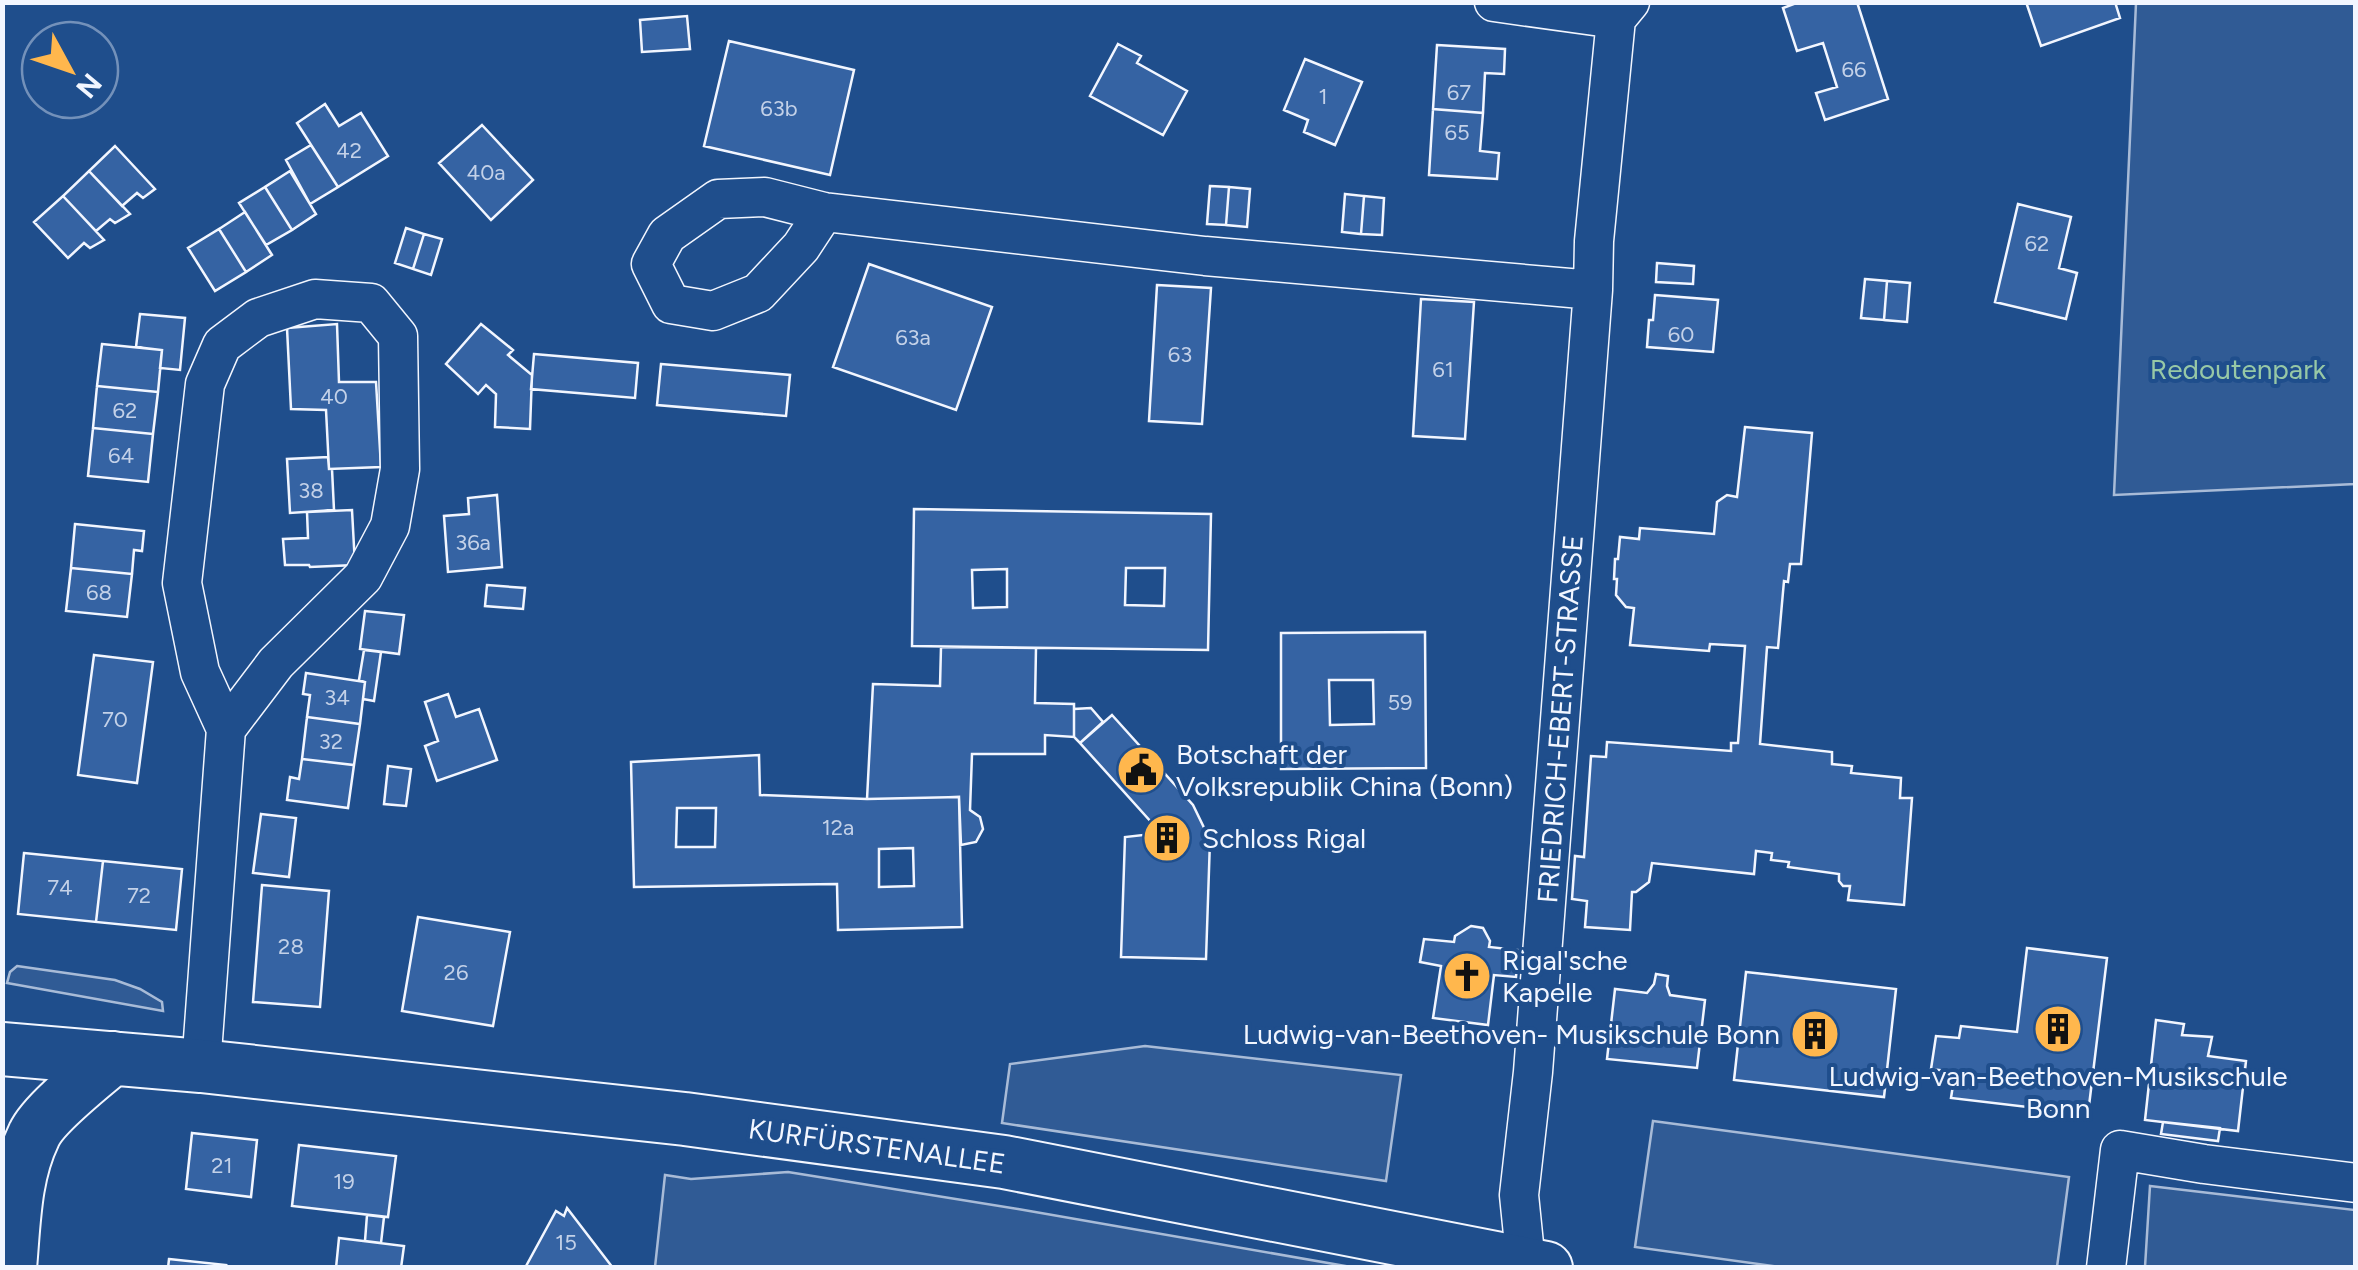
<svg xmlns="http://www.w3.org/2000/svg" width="2358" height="1270" font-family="Figtree,sans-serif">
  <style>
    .built { fill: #305b95; stroke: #a8bbd7; stroke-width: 2.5 }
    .building { fill: #3563a3; stroke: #f2f6ff; stroke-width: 2.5; fill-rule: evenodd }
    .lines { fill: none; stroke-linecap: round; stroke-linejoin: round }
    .street-casing { stroke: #f2f6ff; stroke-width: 41 }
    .secondary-casing { stroke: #f2f6ff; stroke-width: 56 }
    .street { stroke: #1f4e8c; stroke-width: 38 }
    .secondary { stroke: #1f4e8c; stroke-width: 52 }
    .labels { text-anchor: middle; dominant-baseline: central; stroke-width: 8; stroke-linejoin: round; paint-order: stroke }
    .number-label { font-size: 22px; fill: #c3d1e8 }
    .park-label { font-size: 28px; fill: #97c8a6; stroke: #1f4e8c }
    .street-label { font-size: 28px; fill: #f2f6ff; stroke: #1f4e8c }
    .poi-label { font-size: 28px; fill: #f2f6ff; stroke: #1f4e8c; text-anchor: start }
  </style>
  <rect width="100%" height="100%" fill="#1f4e8c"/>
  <path class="built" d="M2136,3H2355V484L2114,495Z
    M17,966L115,980L140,989L162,1002L163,1011L7,983L10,972Z
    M1145,1046L1401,1075L1386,1181L1002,1123L1010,1064Z
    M1653,1121L2069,1177L2057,1267L1787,1268L1635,1247Z
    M788,1172L1018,1209L1351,1267H655L665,1175L691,1179Z
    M2150,1186L2355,1210V1267H2145Z"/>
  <path class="building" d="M1799,2H1857L1888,99L1825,120L1816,93L1837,87L1823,43L1797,51L1783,8Z
    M2026,2H2115L2120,18L2041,46Z
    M687,16L690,49L642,52L640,20Z
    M729,41L854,70L830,175L704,146Z
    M1118,44L1141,56L1137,63L1187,91L1163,135L1090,96Z
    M1437,45L1505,49L1504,74L1485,73L1483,113L1433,109Z
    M1305,59L1362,82L1335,145L1304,132L1308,120L1284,110Z
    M325,104L339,126L361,113L388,156L338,187L297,123Z
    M1433,109L1483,113L1480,151L1499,153L1497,179L1429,175Z
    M482,125L533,180L491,220L439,163Z
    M311,145L338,187L310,204L286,160Z
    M115,146L155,189L143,198L137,193L122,206L89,171Z
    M89,171L130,214L115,223L110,219L96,231L63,196Z
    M290,171L316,214L292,230L265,187Z
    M1210,186L1229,187L1226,225L1207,224Z
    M265,187L292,230L266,245L239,203Z
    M1229,187L1250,189L1247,227L1226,225Z
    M1345,194L1364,196L1361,234L1342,232Z
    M63,196L104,240L90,248L84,243L68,258L34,222Z
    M1364,196L1384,198L1382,235L1361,234Z
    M2018,204L2071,217L2059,268L2077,273L2066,319L1995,302Z
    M245,212L272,255L246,272L219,229Z
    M406,228L424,234L413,269L395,263Z
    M219,229L246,272L215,291L188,248Z
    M424,234L442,239L431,275L413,269Z
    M1657,263L1694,266L1693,284L1656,282Z
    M869,264L992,307L956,410L833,367Z
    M1865,279L1887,281L1884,320L1861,318Z
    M1887,281L1910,283L1907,322L1884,320Z
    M1157,285L1211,288L1202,424L1149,421Z
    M1655,295L1718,300L1713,352L1647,347L1649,320H1653Z
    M1421,299L1474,302L1465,439L1413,436Z
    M140,314L185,318L180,370L160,368L162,350L136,347Z
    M337,324L339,382H376L381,467L329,469L326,410L291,409L287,328Z
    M481,324L513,350L508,355L532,375L530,429L495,427L496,394L486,385L478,394L446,364Z
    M102,344L162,350L158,392L97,386Z
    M534,354L638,363L635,398L531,389Z
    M661,364L790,375L786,416L657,405Z
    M97,386L158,392L153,434L93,428Z
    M1745,427L1812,433L1801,564H1790L1788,582L1784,581L1778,648L1767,647L1760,744L1832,752V764L1852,766L1851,773L1901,778L1900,798H1912L1904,905L1848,900L1850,886H1843L1839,881V874L1788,867L1789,862L1771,860L1772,853L1756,851L1754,874L1652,863L1649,882L1636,892H1632L1630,930L1585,927L1587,901L1572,899L1575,856L1584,857L1591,756L1606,757L1607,742L1731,751V743H1738L1745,646L1710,644L1709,651L1630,645L1634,608L1626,607L1616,595L1617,579H1614L1615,559H1618L1620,537L1639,539L1640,528L1714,534L1717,502L1727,495L1737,497Z
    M93,428L153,434L148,482L88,476Z
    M328,457L329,469H332L334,510L290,513L287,459Z
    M497,495L502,567L448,572L444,516L469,514L468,498Z
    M914,509L1211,514L1208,650L912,646ZM1126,568H1165L1164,606L1125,605ZM1007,569V607L973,608L972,570Z
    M352,510L355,565L310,567L309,565H285L283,539L308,538L307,512Z
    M75,524L144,531L142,551L134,550L132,574L71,568Z
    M71,568L132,574L127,617L66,611Z
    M487,585L525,588L523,609L485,606Z
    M365,611L404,615L399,654L360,649Z
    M1425,632L1426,768L1281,769V633ZM1329,680H1373L1374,724L1330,725Z
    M941,647L1036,648L1035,703L1074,704V737L1045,735V754H972L970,810L980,817L983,829L976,842L961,845L959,797L867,799L873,684L940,686Z
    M364,650L381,652L374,701L363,699L365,682L359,680Z
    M94,655L153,662L137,783L78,775Z
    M306,673L365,682L360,724L307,717L310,695L303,694Z
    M448,694L456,717L479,709L497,760L437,781L425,746L438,741L425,702Z
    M1091,708L1103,722L1080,743L1074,737V709Z
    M1112,715L1193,805L1210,840L1206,959L1121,957L1125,837L1161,833L1080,743Z
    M307,717L360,724L354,765L302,759Z
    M759,755L760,795L867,799L959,797L962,927L838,930L837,884L634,887L631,762ZM677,808H716L715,847H676ZM913,848L914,886L879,887V849Z
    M302,759L354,765L348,808L287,800L290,777L299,779Z
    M388,766L411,769L406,806L384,804Z
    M261,814L296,818L289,877L253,873Z
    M24,853L103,861L96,922L18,914Z
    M103,861L182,869L176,930L96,922Z
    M262,885L329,891L320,1007L253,1002Z
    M418,917L510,932L493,1026L402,1011Z
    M1471,926L1483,928L1490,941L1489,947L1518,950L1516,977L1494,975L1488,1025L1433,1018L1441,966L1420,962L1424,939L1454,942L1455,936Z
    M2027,948L2107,958L2088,1114L1951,1098L1955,1072L1931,1069L1936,1036L1959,1038L1961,1026L2017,1032Z
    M1746,972L1896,989L1884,1097L1734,1080Z
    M1656,974L1668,976L1667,986L1670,995L1705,1000L1697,1068L1607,1059L1615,989L1647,993L1654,984Z
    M2156,1020L2184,1024L2182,1035L2212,1037L2208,1056L2246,1061L2238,1131L2145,1120Z
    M2163,1122L2220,1128L2218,1141L2161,1134Z
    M192,1133L257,1140L251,1197L186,1189Z
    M299,1145L396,1156L388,1217L292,1206Z
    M567,1208L613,1268H525L556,1211L564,1216Z
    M367,1215L384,1217L381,1243L365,1241Z
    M339,1238L404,1246L401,1268H336Z
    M169,1259L226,1265L225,1268H168Z"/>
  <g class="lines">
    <g class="street-casing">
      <path id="street" d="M1494,2L1616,19
        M824,212L801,247L758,293L713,311L671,304L651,264L667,235L718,199L765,197L824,212L1205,256L1593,290
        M315,299L371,303L398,336L400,469L390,526L363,577L276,663L226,729L200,672L182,583L205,384L222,345L258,318Z
        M201,1066L226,729
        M1526,1264L1519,1195L1533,1072L1593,290L1594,241L1616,19L1630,2
        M2106,1268L2120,1150L2204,1164L2356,1183"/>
    </g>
    <g class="secondary-casing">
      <path id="secondary" d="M2,1049L201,1066L685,1119L1004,1162L1546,1268
        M10,1268C14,1224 14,1176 34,1135C44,1113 93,1075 113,1058"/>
    </g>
    <use href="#street" class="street"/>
    <use href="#secondary" class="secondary"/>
  </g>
  <defs>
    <g id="civic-disc" transform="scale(2.5)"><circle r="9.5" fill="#ffb74d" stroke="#1f4e8c"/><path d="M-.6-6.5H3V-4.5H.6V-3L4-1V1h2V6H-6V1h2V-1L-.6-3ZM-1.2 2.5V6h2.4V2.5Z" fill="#111"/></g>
    <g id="building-disc" transform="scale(2.5)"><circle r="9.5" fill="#ffb74d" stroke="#1f4e8c"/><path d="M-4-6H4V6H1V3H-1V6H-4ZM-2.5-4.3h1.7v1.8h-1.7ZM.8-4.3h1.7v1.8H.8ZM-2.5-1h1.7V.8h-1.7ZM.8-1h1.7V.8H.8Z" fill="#111"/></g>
    <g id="church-disc" transform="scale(2.5)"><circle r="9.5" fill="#ffb74d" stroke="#1f4e8c"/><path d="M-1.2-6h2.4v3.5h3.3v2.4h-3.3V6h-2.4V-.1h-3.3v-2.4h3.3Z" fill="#111"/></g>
  </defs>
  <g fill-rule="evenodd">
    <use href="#civic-disc" x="1141" y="770"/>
    <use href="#building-disc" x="1167" y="838"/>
    <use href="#church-disc" x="1467" y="976"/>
    <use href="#building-disc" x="2058" y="1029"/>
    <use href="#building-disc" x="1815" y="1034"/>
  </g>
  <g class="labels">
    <g class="number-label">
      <text x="1854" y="69">66</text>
      <text x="1459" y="92">67</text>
      <text x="1323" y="96">1</text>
      <text x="779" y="108">63b</text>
      <text x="1457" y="132">65</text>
      <text x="349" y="150">42</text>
      <text x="486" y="172">40a</text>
      <text x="2037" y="243">62</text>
      <text x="1681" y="334">60</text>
      <text x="913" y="337">63a</text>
      <text x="1180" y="354">63</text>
      <text x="1443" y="369">61</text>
      <text x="334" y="396">40</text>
      <text x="125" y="410">62</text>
      <text x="121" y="455">64</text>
      <text x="311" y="490">38</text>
      <text x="473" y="542">36a</text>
      <text x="99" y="592">68</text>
      <text x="337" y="697">34</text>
      <text x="1400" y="702">59</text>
      <text x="115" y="719">70</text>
      <text x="331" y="741">32</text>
      <text x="838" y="827">12a</text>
      <text x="60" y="887">74</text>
      <text x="139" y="895">72</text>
      <text x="291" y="946">28</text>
      <text x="456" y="972">26</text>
      <text x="222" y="1165">21</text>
      <text x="344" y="1181">19</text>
      <text x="566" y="1242">15</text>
    </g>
    <g class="park-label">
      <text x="2238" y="369">Redoutenpark</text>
    </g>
    <g class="street-label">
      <text transform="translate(1560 719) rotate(-86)">FRIEDRICH-EBERT-STRASSE</text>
      <text transform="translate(877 1146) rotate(8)">KURFÜRSTENALLEE</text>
    </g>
    <g class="poi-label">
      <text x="1176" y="754">Botschaft der<tspan x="1176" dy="32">Volksrepublik China (Bonn)</tspan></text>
      <text x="1202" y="838">Schloss Rigal</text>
      <text x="1502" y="960">Rigal'sche<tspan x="1502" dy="32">Kapelle</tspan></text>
      <text x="1780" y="1034" text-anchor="end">Ludwig-van-Beethoven- Musikschule Bonn</text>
      <text x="2058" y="1076" text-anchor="middle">Ludwig-van-Beethoven-Musikschule<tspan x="2058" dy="32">Bonn</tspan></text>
    </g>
  </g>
  <rect width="2358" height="1270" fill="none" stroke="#f2f6ff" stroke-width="10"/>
  <g transform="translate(70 70) rotate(130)"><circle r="48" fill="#1f4e8c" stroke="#7391ba" stroke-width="2.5"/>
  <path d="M0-8L18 38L0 25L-18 38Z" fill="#ffb74d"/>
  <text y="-15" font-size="28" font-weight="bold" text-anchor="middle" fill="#f2f6ff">N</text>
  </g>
</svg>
